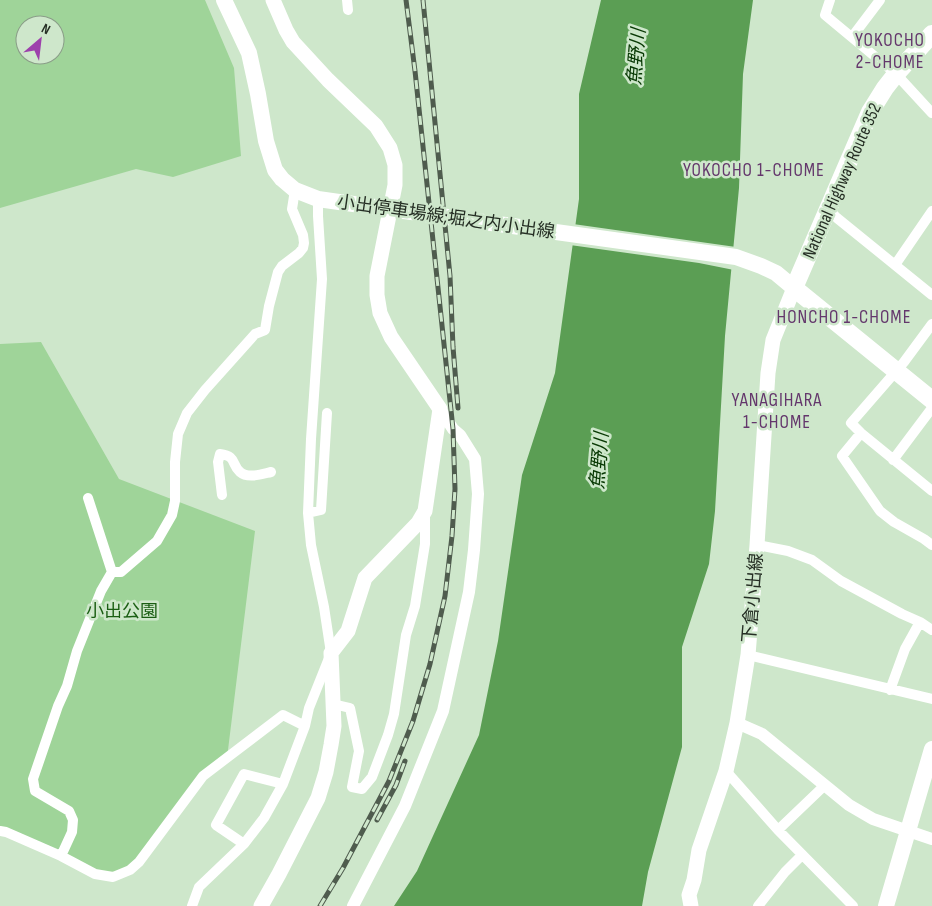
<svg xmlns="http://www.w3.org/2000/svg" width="932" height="906" font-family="'Sofia Sans Condensed','Noto Sans JP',sans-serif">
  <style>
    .green { fill: #9fd499; fill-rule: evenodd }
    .water { fill: #5b9e54 }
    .pier { fill: #cee7cb }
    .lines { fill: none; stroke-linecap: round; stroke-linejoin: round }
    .minor { stroke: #fff; stroke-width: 10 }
    .tertiary { stroke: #fff; stroke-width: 12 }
    .secondary { stroke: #fff; stroke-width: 15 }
    .primary { stroke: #fff; stroke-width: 16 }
    .trunk { stroke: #fff; stroke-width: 18 }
    .rail-casing { stroke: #4f5c4e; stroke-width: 5 }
    .rail { stroke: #cee7cb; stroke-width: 3; stroke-dasharray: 9; stroke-linecap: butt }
    .labels { text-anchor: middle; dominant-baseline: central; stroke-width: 5; stroke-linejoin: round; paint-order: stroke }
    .street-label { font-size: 18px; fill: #252e24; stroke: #cee7cb }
    .park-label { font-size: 18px; fill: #1a5e13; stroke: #cee7cb }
    .neighbourhood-label { font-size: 19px; letter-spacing: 1px; fill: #64376c; stroke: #cee7cb }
    .water-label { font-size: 19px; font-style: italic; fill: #083904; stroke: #cee7cb }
  </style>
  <rect width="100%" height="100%" fill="#cee7cb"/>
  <path class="green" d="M0,0H205L234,68L241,156L173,177L136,169L0,208ZM25,25H55V55H25Z
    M41,342L119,479L255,531L227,758L203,776L139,862L113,877L0,831V344Z"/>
  <path class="water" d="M601,0H753L743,74L739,188L725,336L715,511L709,564L682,647V747L648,872L642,906H394L417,871L479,735L498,641L522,475L555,373L579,199V94Z"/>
  <path class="pier" d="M573,224L736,247L734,270L699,263L570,245Z"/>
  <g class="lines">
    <path class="minor" d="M347,0L348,10
      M830,0L825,15L896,74L932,113
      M852,37L880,0
      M828,209L837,218L932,295
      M895,265L932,211
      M932,324L904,362L851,423L861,433L932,491
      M861,433L842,456L880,511L894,522L924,539L932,545
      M893,460L932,408
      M222,495L218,462L220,454C237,456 231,464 240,472C248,479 262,474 271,472
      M308,513L321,510L327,413
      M757,545L788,551L812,560L841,581L902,614L920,622L932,630
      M112,572H121L157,541L172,515L175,501V462L178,434L187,413L205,390L255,334L265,330L269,306L278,272L282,266L299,253L303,248L304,243L303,235L292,209L295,190
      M748,655L932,699
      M890,690L905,649L920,622
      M333,704L350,708L359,751L352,787L362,789L372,777L388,735L394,714L406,635L415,606L425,544V514
      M726,771L778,830L853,906
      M778,830L824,786
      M0,831L6,832L61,856L95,874L113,877L130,870L139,862L203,776L283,715L305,726
      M244,844L216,825L244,774L283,784
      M61,856L72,832L73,820L69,811L35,791L33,779L58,706L67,686L77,651L101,591L112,572L88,498
      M192,906L199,887L244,844L264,818L283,784L305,726L309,708L331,653L324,607L311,545L308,513L311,439L322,279L318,216V199
      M758,906L785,872L802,855"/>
    <path class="tertiary" d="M737,723L762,734L849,805L873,819L932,839
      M353,906L405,806L443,711L469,592L474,550L478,494L475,459L460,435L453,429L440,409"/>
    <path class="secondary" d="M261,906L279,874L318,798L326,772L331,745L334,726L331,653L348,631L365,578L418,523L425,511L440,409L391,337L380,313L377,295V276L395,185V165L390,148L376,126L328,80L293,42L286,30L273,0
      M691,906L689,895L694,880L699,850L726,771L737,723L748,655L757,545L768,373L773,340L794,288"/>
    <path class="primary" d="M224,0L249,53L258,94L266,141L275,170L282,179L295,190L318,199L339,202L736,257L761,266L776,273L794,288
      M886,906L932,749"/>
    <path class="trunk" d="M932,34L896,74L885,88L870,112L794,288L932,400"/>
    <g class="rail-casing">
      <path id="rail" d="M423,0L450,276L453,347L458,408
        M377,820L396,785L405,761
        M320,906L343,868L389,781L413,721L430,664L445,596L452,536L455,489L453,429L415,71L406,0"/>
    </g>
    <use href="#rail" class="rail"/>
  </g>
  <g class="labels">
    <g class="street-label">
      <text transform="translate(842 181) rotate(-66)">National Highway Route 352</text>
      <text transform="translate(446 217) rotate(8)">小出停車場線;堀之内小出線</text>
      <text transform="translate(753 598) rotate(-85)">下倉小出線</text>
    </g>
    <g class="park-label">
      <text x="122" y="611">小出公園</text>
    </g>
    <g class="neighbourhood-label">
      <text x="890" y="40">YOKOCHO<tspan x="890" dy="22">2-CHOME</tspan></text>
      <text x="754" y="170">YOKOCHO 1-CHOME</text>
      <text x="844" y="317">HONCHO 1-CHOME</text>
      <text x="777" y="400">YANAGIHARA<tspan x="777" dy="22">1-CHOME</tspan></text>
    </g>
    <g class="water-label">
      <text transform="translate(637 57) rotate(-85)">魚野川</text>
      <text transform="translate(600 461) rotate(-85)">魚野川</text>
    </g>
  </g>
  <g transform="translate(40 40) rotate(28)"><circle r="24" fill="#cee7cb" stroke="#8a9d88"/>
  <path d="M0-4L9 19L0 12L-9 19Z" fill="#9d41ac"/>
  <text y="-8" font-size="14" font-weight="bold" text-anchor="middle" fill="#252e24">N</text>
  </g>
</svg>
